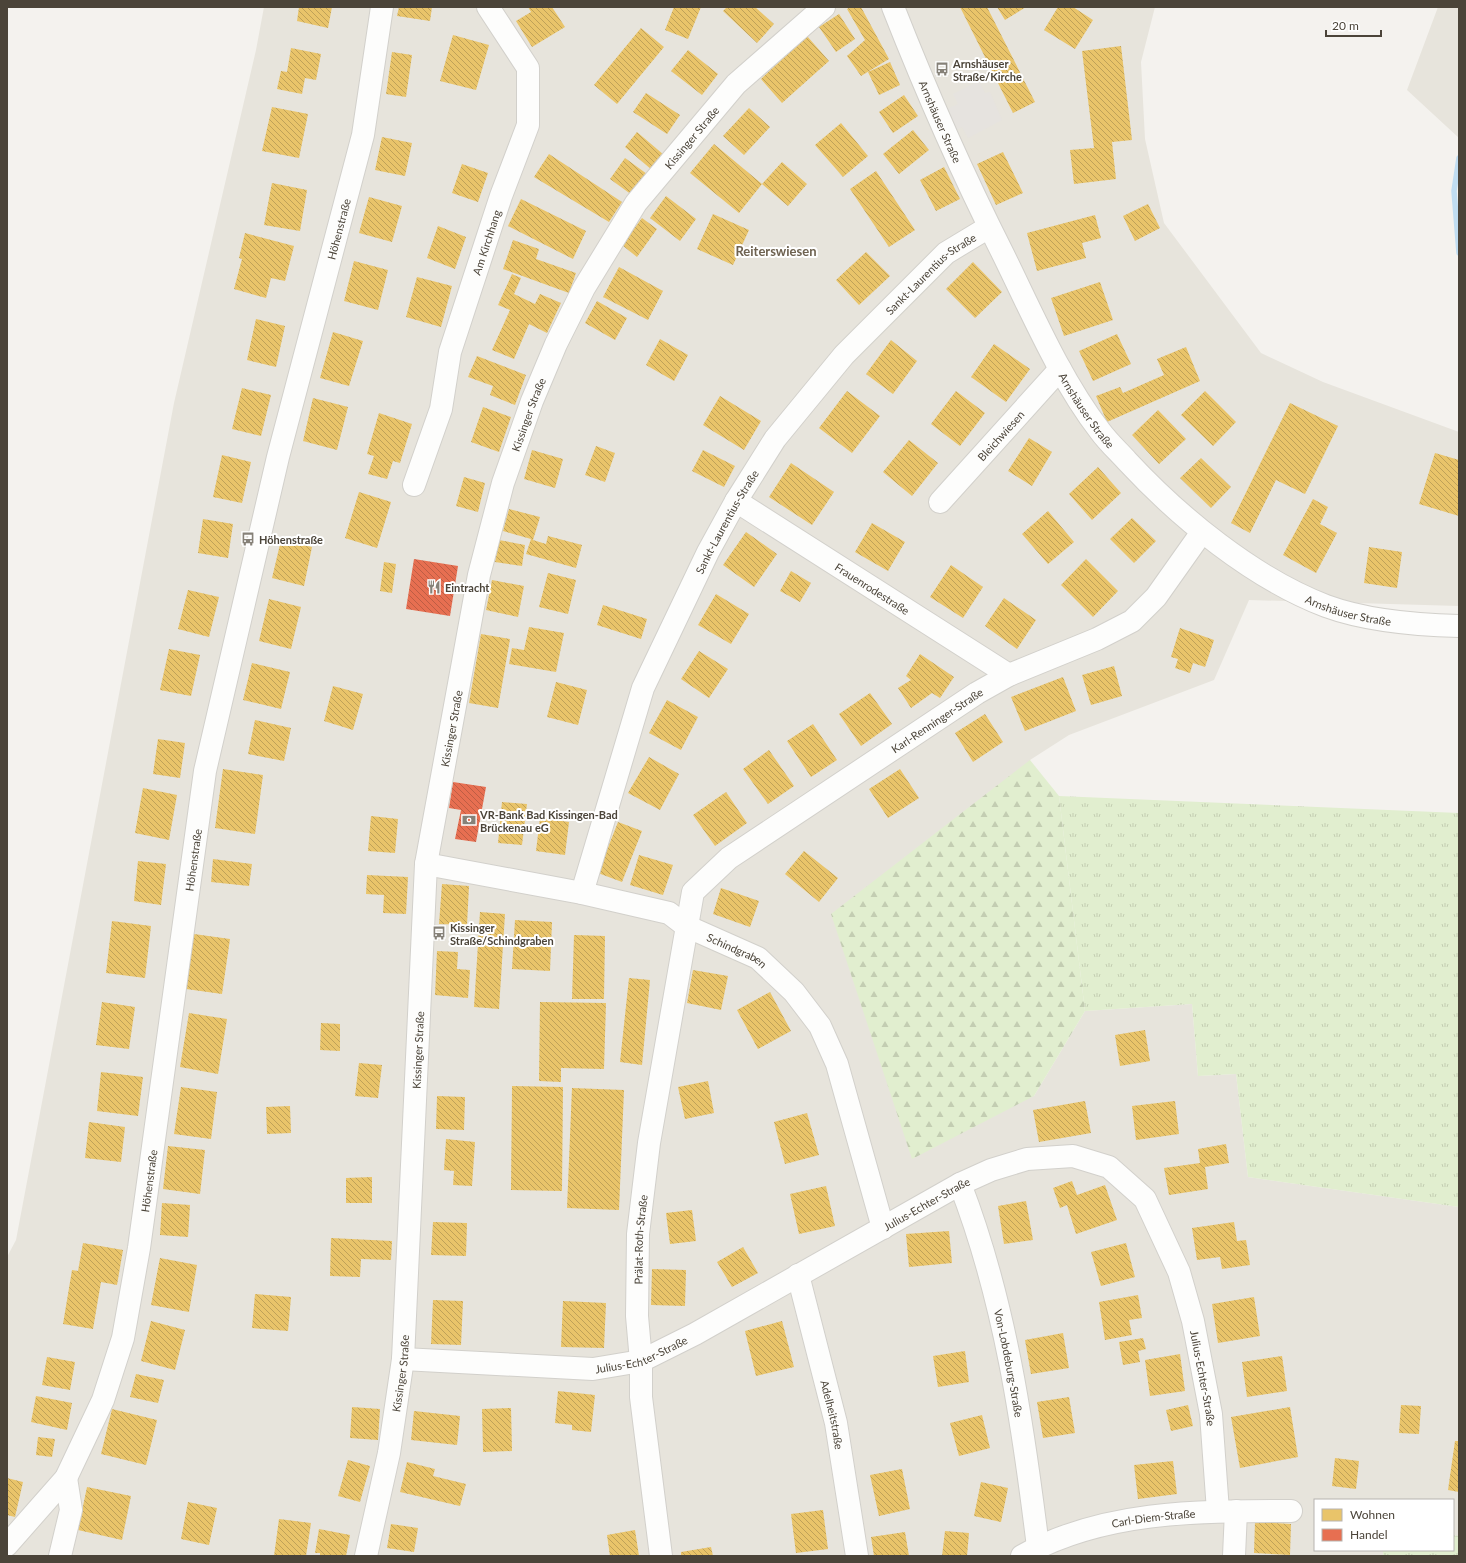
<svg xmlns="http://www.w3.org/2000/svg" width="1466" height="1563" font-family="Lato,sans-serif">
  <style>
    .residential { fill: #e7e4dc }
    .grass { fill: url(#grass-tufts) }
    .forest { fill: url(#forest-firs) }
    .parking { fill: #e6e3df }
    .homes { fill: url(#homes-back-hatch) }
    .shops { fill: url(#shops-back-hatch) }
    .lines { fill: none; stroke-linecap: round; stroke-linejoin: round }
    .stream { stroke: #c0ddf1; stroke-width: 5.5 }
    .minor-casing { stroke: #d2d0cb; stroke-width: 24 }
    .tertiary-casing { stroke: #d2d0cb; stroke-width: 24 }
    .minor { stroke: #fdfdfc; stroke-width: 22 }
    .tertiary { stroke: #fdfdfc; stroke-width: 22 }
    .labels { text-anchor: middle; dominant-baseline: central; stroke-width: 4; stroke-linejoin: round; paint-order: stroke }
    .poi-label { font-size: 11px; font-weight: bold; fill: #4b4439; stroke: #fff; text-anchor: start }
    .street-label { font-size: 11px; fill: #4b4439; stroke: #fff }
    .quarter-label { font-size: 13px; font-weight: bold; fill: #6e6250; stroke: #fff }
  </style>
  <defs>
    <pattern id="grass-tufts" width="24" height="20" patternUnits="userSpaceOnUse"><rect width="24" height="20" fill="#e1eecf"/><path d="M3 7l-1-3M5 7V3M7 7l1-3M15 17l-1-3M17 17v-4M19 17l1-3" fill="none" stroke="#c3cdb2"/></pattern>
    <pattern id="forest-firs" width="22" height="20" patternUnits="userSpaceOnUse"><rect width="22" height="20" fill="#e1eecf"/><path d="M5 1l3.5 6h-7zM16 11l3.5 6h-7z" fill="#c3cdb2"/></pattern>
    <pattern id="homes-back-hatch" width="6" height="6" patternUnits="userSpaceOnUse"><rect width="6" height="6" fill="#e9c46a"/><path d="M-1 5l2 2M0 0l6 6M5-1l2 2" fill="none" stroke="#bfa158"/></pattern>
    <pattern id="shops-back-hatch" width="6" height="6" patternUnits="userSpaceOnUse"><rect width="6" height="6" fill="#e76f51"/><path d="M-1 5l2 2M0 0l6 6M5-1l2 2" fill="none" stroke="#bd5d44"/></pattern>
  </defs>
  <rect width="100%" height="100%" fill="#f4f2ee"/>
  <path class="residential" d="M264,7H1155L1141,62L1145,139L1164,223L1261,353L1323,382L1459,432V606L1249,600L1214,680L1069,735L1030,760L1034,1096L1085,1011L1192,1004L1198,1076L1236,1074L1248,1177L1459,1207V1536L1453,1535V1500H1315V1550H1383V1556H7V1257L16,1240L174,403L256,50Z
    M1438,7H1459V138L1407,90Z"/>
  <path class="grass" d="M1059,796L1459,813V1207L1248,1177L1236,1074L1198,1076L1192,1004L1085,1011Z
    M1453,1535L1459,1536V1556H1383V1550H1453Z"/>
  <path class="forest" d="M1030,760L1059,796L1085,1011L1034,1096L912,1159L831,914Z"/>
  <path class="parking" d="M979,81L985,93L990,92L1002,120L968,138L962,127L956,130L947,109L958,104L953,94Z"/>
  <path class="homes" d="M299,7H332L328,28L297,21Z
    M399,7H432L430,21L397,16Z
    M528,7H552L565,27L532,47L516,21L531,12Z
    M674,7H701L688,39L665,30Z
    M727,7H755L774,24L757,43L723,11Z
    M850,7H861L889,59L861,76L847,56L865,40L847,9Z
    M960,7H987L1035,102L1013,113Z
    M997,7H1026L1005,20Z
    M1058,7H1073L1093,20L1075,49L1044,30Z
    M839,14L855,39L836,52L819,27Z
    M641,28L664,47L617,104L594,85Z
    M453,35L489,45L476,90L440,81Z
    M807,36L829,61L782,103L761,79Z
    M1121,46L1132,140L1112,142L1116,179L1074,184L1070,150L1094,148L1082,51Z
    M291,48L321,54L316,80L305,78L302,94L277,89L281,71L287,72Z
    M688,50L718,74L702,95L671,71Z
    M392,52L412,55L406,97L386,94Z
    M890,62L900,85L879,95L868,72Z
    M646,93L680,115L667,134L633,112Z
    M904,95L918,116L893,133L879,112Z
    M272,107L308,114L299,158L262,151Z
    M749,108L770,127L744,155L723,136Z
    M841,123L868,156L843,177L815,145Z
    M913,130L929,150L899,174L883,154Z
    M637,132L664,155L652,170L625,147Z
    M382,137L412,143L405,176L375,170Z
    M714,144L762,184L739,213L690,173Z
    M1003,152L1023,193L996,205L977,164Z
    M549,154L622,202L609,222L534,177Z
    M625,158L647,174L632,195L610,179Z
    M782,162L807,184L788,206L762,184Z
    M462,164L488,173L478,202L452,193Z
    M944,167L960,199L936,211L920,180Z
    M876,171L915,230L889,247L850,189Z
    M272,183L307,190L300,231L264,225Z
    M666,196L696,219L680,241L650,218Z
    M369,197L402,206L392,242L359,233Z
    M521,199L586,231L573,259L508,226Z
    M1148,204L1160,228L1135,241L1123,216Z
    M713,214L749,230L733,265L697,249Z
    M1095,215L1101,238L1082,243L1086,258L1037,271L1027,233Z
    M642,218L657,229L637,257L622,245Z
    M438,226L466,237L455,269L427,258Z
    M245,233L294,246L285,281L271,278L266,298L234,289L242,259L239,258Z
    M513,240L539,249L536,259L576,273L569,293L503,269Z
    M866,252L890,276L859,305L836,280Z
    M354,261L388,270L378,310L344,301Z
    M973,262L1002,292L975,318L946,289Z
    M619,267L663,291L648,320L603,297Z
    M512,274L521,278L514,294L535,304L540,294L561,303L547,333L529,324L514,359L492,350L510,310L498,305Z
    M417,277L452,286L441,327L406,317Z
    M1100,282L1113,320L1064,336L1051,298Z
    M597,301L627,318L615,340L585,323Z
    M256,319L285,326L276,367L247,360Z
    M333,332L363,341L349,386L320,378Z
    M1117,334L1131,364L1093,381L1079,351Z
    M660,339L688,355L674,381L646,365Z
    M891,340L917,361L893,394L866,374Z
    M994,344L1030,369L1006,402L971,377Z
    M1186,347L1200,381L1107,422L1096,396L1120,387L1123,393L1164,375L1157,359Z
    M477,356L526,375L515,405L490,395L493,386L468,377Z
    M242,388L271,395L261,436L232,429Z
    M847,391L880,416L852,453L819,428Z
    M956,391L985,413L960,446L931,424Z
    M1205,391L1236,422L1213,446L1181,415Z
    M720,396L761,421L744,450L703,425Z
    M313,398L348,407L337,450L303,441Z
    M1290,403L1338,426L1305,494L1276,480L1250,533L1231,523Z
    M483,407L511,417L499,452L471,442Z
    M1158,410L1186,439L1159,464L1132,435Z
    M379,413L412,424L400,463L393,461L387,479L368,474L374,456L367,454Z
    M1029,438L1052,452L1032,486L1008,471Z
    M909,440L938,463L912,496L883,472Z
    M596,446L615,453L605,482L585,475Z
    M532,450L563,459L555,488L524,479Z
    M703,450L735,466L724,487L692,471Z
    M1435,453L1459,460V516L1419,504Z
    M222,455L251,462L242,503L213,497Z
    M1201,458L1231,487L1211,508L1180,478Z
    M791,463L834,492L812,525L769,497Z
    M1098,467L1121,493L1092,520L1069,494Z
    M464,477L485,483L478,512L456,506Z
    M359,492L391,502L377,548L345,538Z
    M1313,499L1328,507L1320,524L1337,533L1316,573L1283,555Z
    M509,509L540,517L533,540L546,544L548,536L582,545L576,568L526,554L531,539L503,531Z
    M1048,511L1074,542L1048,564L1022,534Z
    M1132,518L1156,541L1134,563L1110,539Z
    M203,519L233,524L228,558L198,553Z
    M872,523L905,542L888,571L855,552Z
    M746,532L777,554L754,587L723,565Z
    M281,540L312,547L304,586L272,578Z
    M499,540L525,545L522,566L495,562Z
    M1369,547L1402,552L1397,588L1364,583Z
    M1086,559L1118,591L1093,617L1061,585Z
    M384,562L396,564L392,593L380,591Z
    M951,565L983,587L963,618L930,597Z
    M791,571L811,583L800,602L780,591Z
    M548,573L576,580L568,614L539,607Z
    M492,580L524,586L518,617L486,610Z
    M188,590L219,597L209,637L178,629Z
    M716,594L749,614L731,644L698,625Z
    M1004,598L1036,620L1017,649L985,626Z
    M269,599L301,607L291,649L259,641Z
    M603,605L647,619L641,639L597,625Z
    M529,627L564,633L556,672L509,664L512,648L524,650Z
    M1180,628L1214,640L1205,667L1193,663L1190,673L1175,668L1178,659L1171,657Z
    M481,634L510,639L498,708L469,703Z
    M169,649L200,655L191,696L160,690Z
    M699,651L728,669L709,698L681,679Z
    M920,654L954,677L940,698L932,693L911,708L898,688L911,680L906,676Z
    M252,663L290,672L281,709L243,700Z
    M1114,666L1122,696L1091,705L1082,675Z
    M1063,677L1076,711L1025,731L1011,697Z
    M556,682L587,690L578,725L547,717Z
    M333,686L363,694L353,730L324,721Z
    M870,693L892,724L861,746L839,714Z
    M667,700L698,717L681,750L649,733Z
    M985,714L1003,742L973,762L955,733Z
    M255,720L291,728L284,761L248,754Z
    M813,724L837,760L811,777L787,741Z
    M158,739L185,743L180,778L153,774Z
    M769,750L794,786L768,804L743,769Z
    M649,757L679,774L660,810L628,793Z
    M223,769L263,775L255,834L215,828Z
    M900,769L919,798L888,818L869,789Z
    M143,788L177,795L169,840L135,833Z
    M726,792L747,823L715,846L693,815Z
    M502,802L527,804L522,845L498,843Z
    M371,816L398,819L395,853L368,851Z
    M540,818L569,822L565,855L536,851Z
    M618,822L642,831L622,882L598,873Z
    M804,851L838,878L819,902L785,874Z
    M639,855L673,865L663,895L630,885Z
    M213,859L252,864L249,886L211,882Z
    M138,861L166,864L161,905L134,901Z
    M367,875L408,877L406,914L383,913L384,895L366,894Z
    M442,884L469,886L467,925L439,924Z
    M721,888L759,901L750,927L713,914Z
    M480,912L505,914L499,1009L474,1007Z
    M515,920L552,922L550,971L512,969Z
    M112,921L151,926L145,978L106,973Z
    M194,934L230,939L222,994L186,989Z
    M574,935L605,936L604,999H572Z
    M437,951L458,952L457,969L470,970L468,998L435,995Z
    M693,970L728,976L721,1010L687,1003Z
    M629,978L650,980L642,1065L620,1062Z
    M770,992L791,1031L758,1049L737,1010Z
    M102,1002L135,1007L129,1049L96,1045Z
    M540,1002L606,1003L604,1069L561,1068V1082L539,1081Z
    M189,1013L227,1019L218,1074L180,1067Z
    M321,1023L340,1024V1051L320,1050Z
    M1145,1030L1150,1061L1120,1066L1115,1035Z
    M359,1063L382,1065L378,1098L355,1096Z
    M101,1072L143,1077L138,1116L97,1111Z
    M708,1081L714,1113L685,1119L678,1087Z
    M512,1086L563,1087L562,1191L511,1190Z
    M181,1087L217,1092L211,1139L174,1134Z
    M572,1088L624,1090L619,1210L567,1208Z
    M437,1096L465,1097L464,1130L436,1129Z
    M1085,1101L1091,1133L1039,1142L1033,1110Z
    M1175,1101L1179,1134L1136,1140L1132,1106Z
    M290,1106L291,1133L267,1134L266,1107Z
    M807,1113L819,1155L785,1164L774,1122Z
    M89,1122L125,1127L121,1162L85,1158Z
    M446,1139L475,1142L472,1186L453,1185L454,1171L444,1170Z
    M1226,1144L1229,1163L1205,1167L1208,1189L1169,1195L1164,1168L1200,1163L1198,1149Z
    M168,1146L205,1150L200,1194L163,1189Z
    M372,1177V1203H346V1178Z
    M1072,1181L1077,1195L1105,1185L1117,1220L1076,1234L1067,1205L1060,1208L1053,1188Z
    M826,1186L835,1226L799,1234L790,1194Z
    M1026,1201L1033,1240L1004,1244L998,1206Z
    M162,1203L190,1205L188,1237L160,1235Z
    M692,1210L696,1241L670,1244L666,1213Z
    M433,1222L467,1223L466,1256L431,1255Z
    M1234,1222L1237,1241L1246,1240L1250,1265L1222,1269L1220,1257L1197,1260L1192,1228Z
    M949,1231L952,1263L909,1267L906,1234Z
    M331,1238L392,1241L391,1260L361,1259L360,1277L330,1276Z
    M83,1243L123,1250L117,1285L101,1282L93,1329L63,1324L72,1270L78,1271Z
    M1126,1243L1135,1277L1101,1286L1091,1252Z
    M743,1247L758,1273L732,1287L717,1262Z
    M160,1258L197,1265L189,1312L151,1305Z
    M652,1269L686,1270L685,1306L651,1305Z
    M255,1294L291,1297L288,1331L252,1328Z
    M1138,1295L1142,1318L1129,1320L1132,1335L1105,1340L1099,1302Z
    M1254,1297L1260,1336L1218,1343L1212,1304Z
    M433,1300L463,1301L461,1345L431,1344Z
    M563,1301L606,1303L604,1348L561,1347Z
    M151,1321L185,1330L175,1370L141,1361Z
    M782,1321L794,1367L756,1376L745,1331Z
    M1063,1333L1069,1368L1031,1374L1025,1340Z
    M1143,1338L1146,1349L1138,1351L1140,1362L1123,1365L1119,1342Z
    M965,1351L969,1382L938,1387L933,1356Z
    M1180,1354L1185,1391L1150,1396L1145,1360Z
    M1282,1356L1287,1391L1247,1397L1242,1362Z
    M47,1357L75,1362L70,1390L42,1385Z
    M136,1374L164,1380L158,1403L130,1397Z
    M558,1391L595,1395L591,1432L572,1430V1425L555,1423Z
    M36,1396L72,1403L67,1430L31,1422Z
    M1069,1397L1075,1433L1043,1438L1037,1402Z
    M1188,1405L1193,1426L1171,1431L1166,1410Z
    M1401,1405L1421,1406L1419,1434L1399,1433Z
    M352,1407L380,1409L378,1440L350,1438Z
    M1290,1407L1298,1457L1240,1468L1231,1417Z
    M511,1408L512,1451L483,1452L482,1409Z
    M112,1409L157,1420L146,1465L101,1454Z
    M414,1411L460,1416L457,1445L411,1440Z
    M982,1415L990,1448L959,1456L950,1423Z
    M38,1437L55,1439L52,1457L36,1455Z
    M1455,1441H1459V1492L1448,1490Z
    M1335,1458L1359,1461L1356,1489L1332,1486Z
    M348,1460L370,1466L360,1502L338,1496Z
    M1173,1461L1177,1494L1138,1499L1134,1465Z
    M407,1462L435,1469L433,1476L466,1484L460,1506L400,1492Z
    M902,1469L910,1509L879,1516L870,1475Z
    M7,1478L23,1482L15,1517L7,1515Z
    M981,1482L1008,1488L1001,1522L974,1516Z
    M87,1487L131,1496L122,1540L78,1530Z
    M188,1502L217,1508L209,1545L181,1539Z
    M823,1510L828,1549L796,1553L791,1514Z
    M279,1519L311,1523L306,1556H274Z
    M1255,1522L1291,1524L1290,1555L1254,1553Z
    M391,1524L418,1528L414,1552L387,1548Z
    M319,1529L350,1535L346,1556H320V1553H315Z
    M635,1530L639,1556H610L607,1535Z
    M945,1531L969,1533L967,1556H942Z
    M905,1532L909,1556H874L871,1537Z
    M711,1547L713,1556H681V1552Z"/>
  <path class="shops" d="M414,559L458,566L450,616L406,609Z
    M453,782L486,787L476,842L455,839L461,810L449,808Z"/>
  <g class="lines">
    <path class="stream" d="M1459,158L1454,191L1459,253"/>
    <g class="minor-casing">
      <g id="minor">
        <path id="s1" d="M414,485L441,409L450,352L501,196L528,125V68L488,7"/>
        <path id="s2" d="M736,501L1009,675"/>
        <path id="s3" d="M940,502L1060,369"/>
        <path id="s4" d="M426,864L582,893L669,913L686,926L758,958L794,992L820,1026L837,1064L883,1228"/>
        <path id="s5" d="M582,893L643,688L708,552L736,501L775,439L844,355L946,253L989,227"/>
        <path id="s6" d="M960,1184C1005,1300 1023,1425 1038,1547"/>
        <path id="s7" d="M798,1275L836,1423L857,1556"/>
        <path id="s8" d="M403,1359L593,1369L641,1361L695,1334L960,1184L991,1170L1027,1159L1073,1156L1109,1167L1145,1199L1179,1272L1193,1321L1211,1414L1218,1511"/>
        <path id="s9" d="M7,1545L66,1478L103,1400L123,1338L139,1248L205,771L278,457L363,135L382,7"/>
        <path d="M60,1556L71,1510L66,1478"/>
        <path id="s10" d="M661,1556L641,1397V1361L637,1316L638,1234L649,1143L693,892L729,858L977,693L1009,675L1097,639L1132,621L1156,597L1202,532"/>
        <path id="s11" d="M1022,1556C1103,1510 1200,1511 1291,1511"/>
        <path d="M1234,1556L1236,1511"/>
      </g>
    </g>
    <g class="tertiary-casing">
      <g id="tertiary">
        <path id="s12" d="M893,7C926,91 962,173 1003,254C1032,313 1060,379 1100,431C1108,442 1118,451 1127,461C1180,518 1253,578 1326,606C1364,620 1418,625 1459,626"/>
        <path id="s13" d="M366,1556L389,1453L403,1359L426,864L479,575L503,483L532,401L556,344L584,288L636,203L736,84L824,7"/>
      </g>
    </g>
    <use href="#minor" class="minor"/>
    <use href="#tertiary" class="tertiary"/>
  </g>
  <defs>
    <g id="bus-bare" transform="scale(1.08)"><path d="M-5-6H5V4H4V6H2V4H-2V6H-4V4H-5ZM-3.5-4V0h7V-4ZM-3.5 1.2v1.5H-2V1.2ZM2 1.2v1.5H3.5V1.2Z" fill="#868178" stroke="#fff" stroke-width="2.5" paint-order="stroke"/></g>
    <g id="restaurant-bare" transform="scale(1.08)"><path d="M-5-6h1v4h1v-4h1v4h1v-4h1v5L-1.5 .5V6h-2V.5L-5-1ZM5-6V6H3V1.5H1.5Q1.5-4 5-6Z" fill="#868178" stroke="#fff" stroke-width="2.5" paint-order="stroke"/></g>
    <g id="bank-bare" transform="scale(1.08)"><path d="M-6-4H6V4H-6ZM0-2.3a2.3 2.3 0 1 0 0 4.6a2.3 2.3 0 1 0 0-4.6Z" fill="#868178" stroke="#fff" stroke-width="2.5" paint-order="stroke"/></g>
  </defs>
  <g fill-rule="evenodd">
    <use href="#bus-bare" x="942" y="69"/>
    <use href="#bus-bare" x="248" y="539"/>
    <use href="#restaurant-bare" x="434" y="587"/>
    <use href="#bank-bare" x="469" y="820"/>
    <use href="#bus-bare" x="439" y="933"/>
  </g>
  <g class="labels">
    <g class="poi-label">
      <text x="953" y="63">Arnshäuser<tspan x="953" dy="13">Straße/Kirche</tspan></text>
      <text x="259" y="539">Höhenstraße</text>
      <text x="445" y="587">Eintracht</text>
      <text x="480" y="814">VR-Bank Bad Kissingen-Bad<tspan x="480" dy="13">Brückenau eG</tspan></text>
      <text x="450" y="927">Kissinger<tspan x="450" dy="13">Straße/Schindgraben</tspan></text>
    </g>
    <g class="street-label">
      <text stroke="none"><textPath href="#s12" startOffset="124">Arnshäuser Straße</textPath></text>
      <text stroke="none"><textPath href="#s13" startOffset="1482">Kissinger Straße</textPath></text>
      <text stroke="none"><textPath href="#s9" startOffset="1372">Höhenstraße</textPath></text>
      <text stroke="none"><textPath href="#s1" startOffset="254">Am Kirchhang</textPath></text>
      <text stroke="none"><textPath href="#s5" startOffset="724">Sankt-Laurentius-Straße</textPath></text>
      <text stroke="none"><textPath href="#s12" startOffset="448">Arnshäuser Straße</textPath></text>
      <text stroke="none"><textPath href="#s13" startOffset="1158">Kissinger Straße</textPath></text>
      <text stroke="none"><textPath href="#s3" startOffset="90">Bleichwiesen</textPath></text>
      <text stroke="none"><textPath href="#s5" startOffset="400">Sankt-Laurentius-Straße</textPath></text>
      <text stroke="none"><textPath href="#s2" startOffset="162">Frauenrodestraße</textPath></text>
      <text stroke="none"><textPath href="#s12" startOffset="784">Arnshäuser Straße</textPath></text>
      <text stroke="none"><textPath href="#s10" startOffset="969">Karl-Renninger-Straße</textPath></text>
      <text stroke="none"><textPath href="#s13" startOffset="834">Kissinger Straße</textPath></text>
      <text stroke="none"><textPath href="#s9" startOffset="724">Höhenstraße</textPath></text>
      <text stroke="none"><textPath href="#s4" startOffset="326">Schindgraben</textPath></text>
      <text stroke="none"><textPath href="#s13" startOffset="510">Kissinger Straße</textPath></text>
      <text stroke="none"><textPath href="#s9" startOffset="400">Höhenstraße</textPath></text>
      <text stroke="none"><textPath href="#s8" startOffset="565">Julius-Echter-Straße</textPath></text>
      <text stroke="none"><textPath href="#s10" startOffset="318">Prälat-Roth-Straße</textPath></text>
      <text stroke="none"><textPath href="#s8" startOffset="241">Julius-Echter-Straße</textPath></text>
      <text stroke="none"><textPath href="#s6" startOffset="186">Von-Lobdeburg-Straße</textPath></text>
      <text stroke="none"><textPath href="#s13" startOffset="186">Kissinger Straße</textPath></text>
      <text stroke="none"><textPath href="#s8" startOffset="997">Julius-Echter-Straße</textPath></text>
      <text stroke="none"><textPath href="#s7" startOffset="144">Adelheitstraße</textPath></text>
      <text stroke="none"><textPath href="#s11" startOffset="138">Carl-Diem-Straße</textPath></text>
    </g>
    <g class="quarter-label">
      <text x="776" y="251">Reiterswiesen</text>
    </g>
  </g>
  <rect width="1466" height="1563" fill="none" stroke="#4b4439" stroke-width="16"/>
  <rect x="1314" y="1499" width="140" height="52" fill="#ffffff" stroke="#b7b4b0"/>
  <rect x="1322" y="1509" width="20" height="12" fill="#e9c46a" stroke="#b7b4b0"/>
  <text x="1350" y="1519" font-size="12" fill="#4b4439">Wohnen</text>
  <rect x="1322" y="1529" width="20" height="12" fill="#e76f51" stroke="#b7b4b0"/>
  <text x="1350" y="1539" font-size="12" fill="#4b4439">Handel</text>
  <path d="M1326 30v6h55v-6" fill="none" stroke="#4b4439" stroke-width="2"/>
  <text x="1332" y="30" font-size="12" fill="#4b4439" stroke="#ffffff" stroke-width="3" paint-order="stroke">20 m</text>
</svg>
